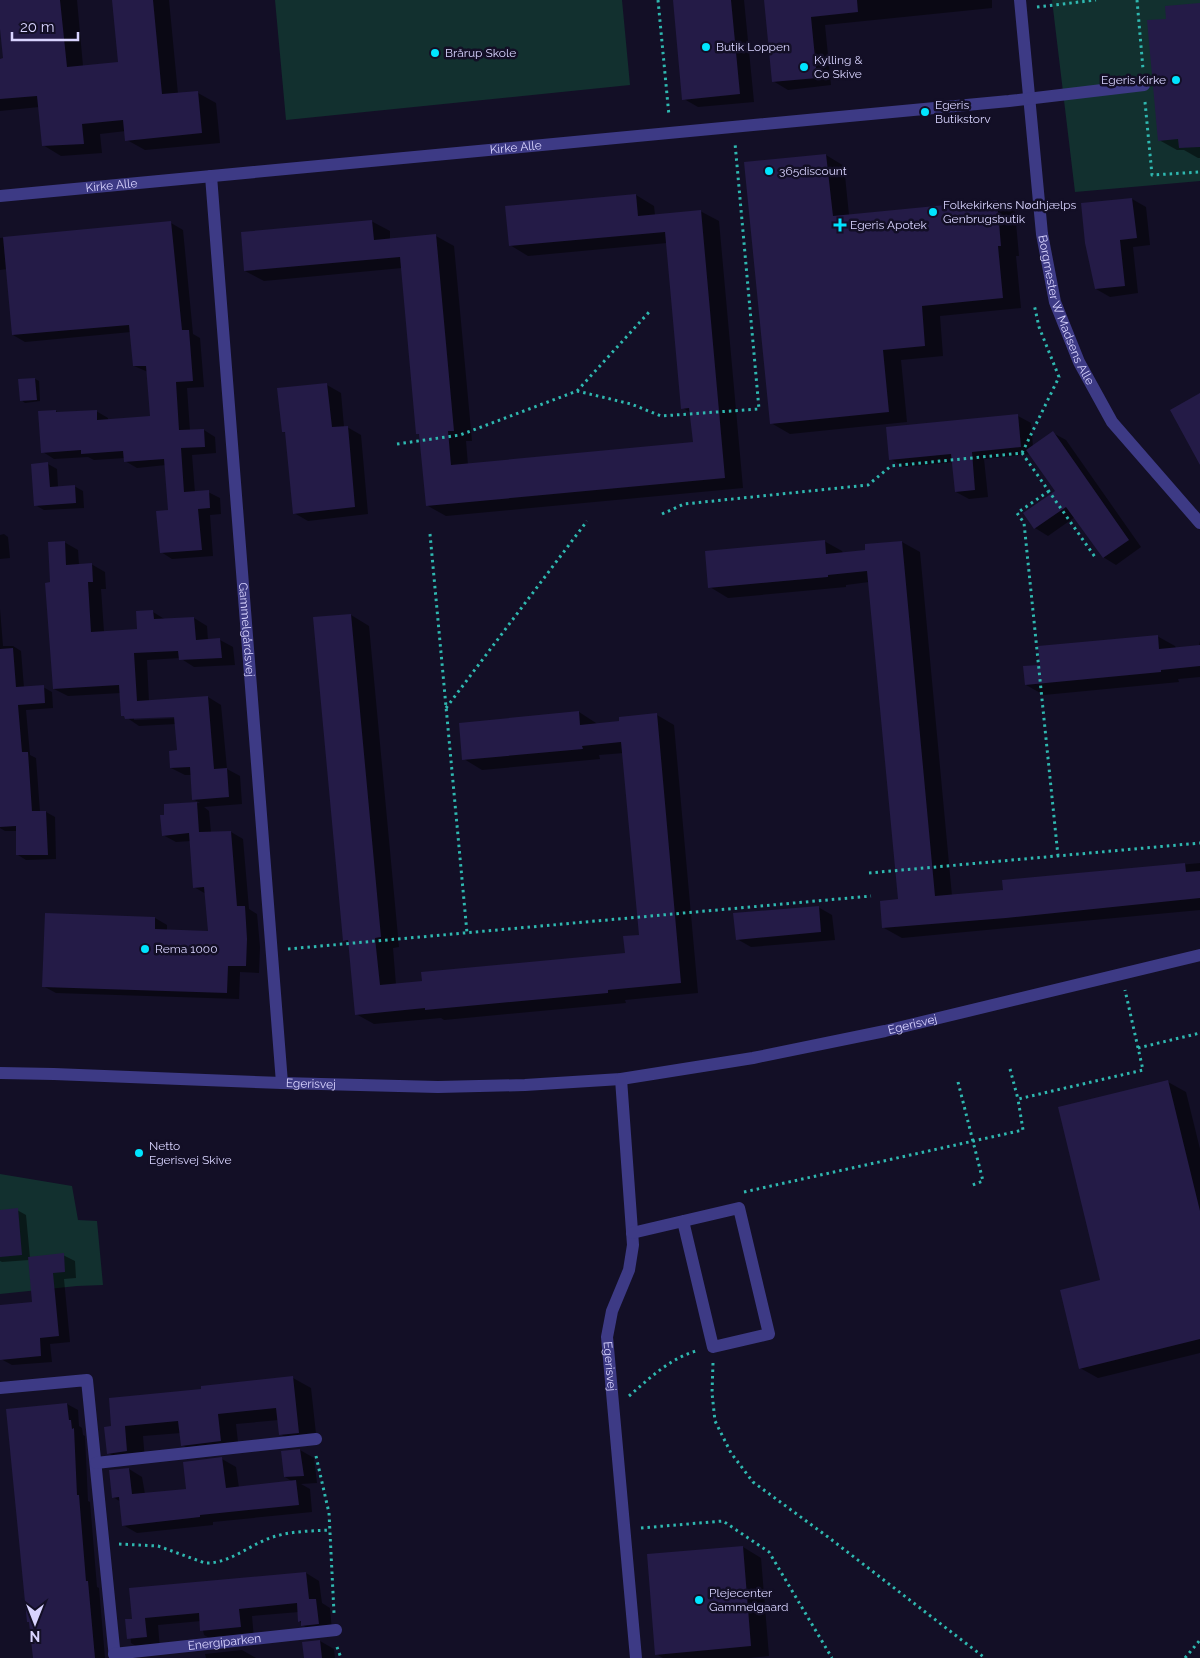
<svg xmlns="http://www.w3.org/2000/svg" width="1200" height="1658" font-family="Raleway,sans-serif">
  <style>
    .green { fill: #12302f }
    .shadow { fill: #0007; fill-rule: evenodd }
    .building { fill: #241b47 }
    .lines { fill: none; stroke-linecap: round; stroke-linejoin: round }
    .path { stroke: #2fb8b0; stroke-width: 3; stroke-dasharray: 2.5 4; stroke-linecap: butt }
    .minor { stroke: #3d3a85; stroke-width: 12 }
    .poi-dot { fill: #00e5ff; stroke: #130f26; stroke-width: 2 }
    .labels { text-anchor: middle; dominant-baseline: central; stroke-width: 5; stroke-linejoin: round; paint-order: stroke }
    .poi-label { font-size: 12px; fill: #d9d4ff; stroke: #130f26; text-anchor: start }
    .street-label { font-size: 12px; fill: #d9d4ff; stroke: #130f26 }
  </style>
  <rect width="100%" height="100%" fill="#130f26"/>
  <path class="green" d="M275,0H622L630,85L286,120Z
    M1052,0H1200V181L1075,192Z
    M0,1174L72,1186L78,1220L97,1221L103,1285L77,1286L0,1294Z"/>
  <path class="shadow" d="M0,0H77L83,66L119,63L113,0H169L178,94L198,93L216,103L220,143L145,150L127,140L126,131L100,134L102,153L61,156L43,145L39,107L0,111V60H4Z
    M674,0H744L754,102L698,107L684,99Z
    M765,0H992V8L825,25L831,85L788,90L773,81Z
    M1200,4V158H1198L1184,150H1177L1159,140L1167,20Z
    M826,155L844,166L849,215L996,201L1015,212L1019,256H1016L1021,308L940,316L943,356L901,360L907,422L790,434L771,423Z
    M636,195L654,206L655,215L700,211L719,221L743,488L446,516L428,506L421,435L418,434L402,268L264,281L245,271L371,221L390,231V240L436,236L454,246L472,441H466L468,465L694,444L691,413L683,408L667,243L528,256L510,245Z
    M1132,199L1146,207L1150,245L1133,247L1138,293L1110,297L1096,289L1083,204Z
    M171,223L183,230L193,334L200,338L204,387L187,388L190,431L204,430L215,437L216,453L192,455L195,493L208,492L220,498L221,514L210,515L213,556L172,559L161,552L169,511L166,465L137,468L125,461V458L94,460L88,457L54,459L43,452L56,411L60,414L96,411L108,418V421L152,417L148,372L134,366L131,332L25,342L13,335L7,269L0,270V238Z
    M35,379L39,381L40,401L25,403L21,400Z
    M327,385L341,393L344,427H347L361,435L368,514L308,521L294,513L287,434L283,431Z
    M1018,416L1031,423L1033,447L1053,433L1066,440L1141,547L1116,565L1103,557L1075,517L1048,536L1035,528L1025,513L1057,491L1031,454L984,459L988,497L969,499L956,492L953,462L903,467L891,459Z
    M48,464L57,469L58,487L74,486L83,491L84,508L44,510L35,505Z
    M4,534L8,537L10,558L0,559V535Z
    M824,541L842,551L843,553L866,551L902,542L920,552L952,896L1004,891L1003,882L1200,863V910L902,938L884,928L899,901L869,582L846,585V587L728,598L710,587Z
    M64,542L78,550L79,565L91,564L105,572L106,589H101L104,632L138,630L153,612L166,620L194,618L207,626L208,641L220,640L233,647L235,665L194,667L180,658L147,660L149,702L208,697L221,705L227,769L240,776L242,804L204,807L209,811L211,833L231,832L243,839L249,909L257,914L260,947L259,973L240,972L239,999L56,993L43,986L155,918L167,925V931L209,933L206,894L194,887L191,841L176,842L163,835L166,816L165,806L200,803L193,799L192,775H185L171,768L178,751L176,724L139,726L123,715L121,693L68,696L54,689L52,583ZM180,716V718L134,720V717Z
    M0,609L3,646H13L21,651L24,688L43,687L52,692L53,708L26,710L30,755L36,758L40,812H46L55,817L56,859L26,860L18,855L17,831H5L0,828Z
    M351,615L369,626L399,947L393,948L396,985L626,954L641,936L624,753L599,755L600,759L482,770L464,759L579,712L596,723L597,724L621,722L657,715L674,725L698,993L625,1000L626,1003L444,1020L441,1018L374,1024L356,1014L349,943L344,940Z
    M1157,636L1175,646L1176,648L1199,646L1200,641V677L1178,679L1179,682L1044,695L1026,685L1041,666Z
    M818,907L832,915L835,940L751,947L737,939Z
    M1168,1082L1186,1092L1200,1149V1353L1098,1378L1080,1368L1101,1281Z
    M17,1210L26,1215L30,1258L63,1255L75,1261L76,1278L64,1279L70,1342L50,1344L52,1362L12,1365L1,1359L0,1306L33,1303L29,1260L2,1262L0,1261V1211Z
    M293,1378L311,1388L317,1443L299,1445L280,1434L279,1420L236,1424L239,1451L201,1455L182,1445L181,1433L143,1436L145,1461L127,1463L108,1453L113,1428L203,1390Z
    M67,1404L78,1410L79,1426L82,1428L83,1435L85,1436L88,1501L90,1502L97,1587L99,1588L105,1658H34Z
    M300,1450L314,1458L317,1483L301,1484L310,1489L312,1512L213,1522V1525L137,1533L123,1525L121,1502L113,1497L129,1469L142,1477L145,1494L187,1490L222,1459L236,1467L239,1488L293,1482L285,1477L282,1452Z
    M743,1547L761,1558L769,1656L749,1658H663L656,1654Z
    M306,1573L319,1581L322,1603L330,1608L332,1631L316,1633L302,1625L300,1621L299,1612L252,1616L254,1639L218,1643L204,1635L201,1621L158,1625L160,1650L144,1651L131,1643L129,1620Z
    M320,1641L334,1649L335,1658H305Z
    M242,1650L256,1658H206L205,1654Z"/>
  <path class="building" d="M0,0H60L67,67L118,62L112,0H153L162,94L198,91L202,133L125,141L123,120L82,124L84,144L42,146L37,96L0,99V59L3,58L0,29Z
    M673,0H731L740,94L682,100Z
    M764,0H857L858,12L811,17L817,78L772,82Z
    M1200,3V147L1179,148L1178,139L1158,141L1147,20L1166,19L1165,6Z
    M826,154L833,216L997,200L1001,246H998L1003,298L922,306L925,346L883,350L889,412L770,424L744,162Z
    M636,194L638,216L701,210L725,478L426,506L419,434H416L400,257L244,271L241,232L372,220L374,240L436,234L454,431H448L451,465L693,442L689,408L681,409L665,232L509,246L505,206Z
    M1132,198L1137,238L1120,240L1125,286L1095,289L1085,243L1081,203Z
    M171,221L182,330H189L193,381L176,382L179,430L204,429L205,447L181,448L184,492L209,490L210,508L198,509L202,550L160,553L156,511L168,510L164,459L124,462L123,451L81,454V450L41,453L38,411L56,410V412L97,410V420L150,416L146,366H133L129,325L12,335L3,237Z
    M35,378L37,400L20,401L18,379Z
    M327,383L332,427L348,426L355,507L293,514L285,432H282L277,388Z
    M1200,393V465L1170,410Z
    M1018,414L1021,447L972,452L975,490L955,492L951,454L889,460L886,427Z
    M1053,431L1129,540L1103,558L1066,507L1034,529L1023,513L1055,491L1026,450Z
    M48,462L50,487L75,485L76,503L34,506L31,464Z
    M825,540L826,554L865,550V544L902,541L935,896L1003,890L1002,880L1185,863L1186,872L1200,871V898L1006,918L882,928L880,901L898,899L867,571L828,575V577L708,588L705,551Z
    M65,541L66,565L92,563L93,582H88L91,632L137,629L136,611L153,610L154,619L194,617L196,640L220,638L222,658L179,660L178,651L134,653L137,701L208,696L214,769L227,768L229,797L192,800L190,767L170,768L169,751L177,750L174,717L125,719L124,716H121L119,685L53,689L45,583L50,582L48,542Z
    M351,614L381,937L375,938L380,985L422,981L421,972L625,953L623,936L639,935L621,742L582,746L583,749L462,760L459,723L579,711L580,725L619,721V717L657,713L681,983L608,990V993L425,1010V1008L355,1015L348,940L343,941L313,617Z
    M1158,635L1159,649L1200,645V666L1161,670V672L1025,685L1023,666L1040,665L1038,646Z
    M13,648L16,687L44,685L45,703L18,705L22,752H28L32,811H46L48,855H16V826L0,827V649Z
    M197,802L199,832L231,831L237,906H245L247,939L246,966H228L227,993L42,987L45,913L155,917V929L208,931L204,887L193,888L189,833L162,836L160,815H164V804Z
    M819,906L821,932L736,940L733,913Z
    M1168,1080L1200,1211V1339L1079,1369L1060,1290L1100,1280L1058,1107Z
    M18,1208L22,1255L0,1257V1210Z
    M64,1253L65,1272L53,1273L59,1336L40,1338L41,1356L0,1360V1305L32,1302L28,1257Z
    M293,1376L299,1433L279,1435L276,1408L218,1414L221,1441L181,1446L178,1421L125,1426L127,1451L107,1454L104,1427L111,1426L109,1398L201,1389V1386Z
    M67,1403L69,1420H71L72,1429L74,1428L77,1495H79L86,1581H88L95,1658H33L29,1622H27L6,1409Z
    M300,1449L304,1476L284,1477L281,1451Z
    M222,1457L226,1488L296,1480L299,1505L200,1515V1517L122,1526L119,1497L112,1498L109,1470L129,1468L132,1494L186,1489L183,1462Z
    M743,1546L751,1646L655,1655L647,1554Z
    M306,1572L309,1599H316L319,1624L301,1626V1621L298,1622L297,1603L239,1609L241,1627L200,1631L199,1613L145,1618L147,1637L127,1639L125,1619H132L129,1588Z
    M320,1640L322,1658H304L302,1642Z"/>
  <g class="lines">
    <path class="path" d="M658,0L669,116
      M1137,0L1143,69
      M1037,7L1096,0
      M1145,102L1152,175L1200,172
      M577,391L650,311
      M397,444L460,435L577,391L631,404L661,416L759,409L735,143
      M1022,453L1059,377L1039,327L1034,304
      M1049,491L1017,513L1024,523L1058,856
      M662,514L684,504L868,485L891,466L1022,453L1095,557
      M430,534L467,933
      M446,708L587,521
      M869,873L1200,843
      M288,949L871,896
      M1138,1048L1200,1033
      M1010,1069L1018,1099L1143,1070L1125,990
      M958,1082L983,1181L970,1186
      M744,1192L1023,1130L1018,1099
      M713,1363L712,1393L715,1421L731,1453L753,1482L828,1537L985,1658
      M629,1396C650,1378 669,1359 696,1351
      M316,1456L329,1513L334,1613
      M641,1528L723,1521L769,1552L832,1658
      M119,1544L158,1546L205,1563C230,1564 250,1544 273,1537C291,1531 311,1531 330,1530
      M337,1647L341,1658
      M1185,1658L1200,1640"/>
    <g class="minor">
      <path id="s1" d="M1020,0L1042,234L1055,302L1079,362L1112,422L1200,523"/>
      <path id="s2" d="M211,176L282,1083"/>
      <path id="s3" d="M0,196L1009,101L1144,85"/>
      <path id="s4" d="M0,1073L54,1074L282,1083L438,1087L525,1085L621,1079L753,1058L885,1031L1200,955"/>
      <path id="s5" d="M621,1079L633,1245L629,1270L612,1311L607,1337L636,1658"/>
      <path d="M632,1233L739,1208L769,1334L713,1347L683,1221"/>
      <path d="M0,1388L87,1380L115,1658"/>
      <path d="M96,1463L316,1439"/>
      <path id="s6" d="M114,1654L336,1630"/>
    </g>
  </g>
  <g class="poi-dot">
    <circle cx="706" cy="47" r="5"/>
    <circle cx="435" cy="53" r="5"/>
    <circle cx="804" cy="67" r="5"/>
    <circle cx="1176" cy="80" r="5"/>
    <circle cx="925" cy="112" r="5"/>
    <circle cx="769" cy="171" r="5"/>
    <circle cx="933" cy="212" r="5"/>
    <path d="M837.5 217.5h5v5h5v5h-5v5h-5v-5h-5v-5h5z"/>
    <circle cx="145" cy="949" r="5"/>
    <circle cx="139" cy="1153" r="5"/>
    <circle cx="699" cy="1600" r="5"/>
  </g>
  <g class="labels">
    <g class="poi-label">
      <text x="716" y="47">Butik Loppen</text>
      <text x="445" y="53">Brårup Skole</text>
      <text x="814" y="60">Kylling &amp;<tspan x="814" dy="14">Co Skive</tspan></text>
      <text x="1166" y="80" text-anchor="end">Egeris Kirke</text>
      <text x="935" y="105">Egeris<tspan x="935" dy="14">Butikstorv</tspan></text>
      <text x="779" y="171">365discount</text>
      <text x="943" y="205">Folkekirkens Nødhjælps<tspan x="943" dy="14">Genbrugsbutik</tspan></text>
      <text x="850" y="225">Egeris Apotek</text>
      <text x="155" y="949">Rema 1000</text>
      <text x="149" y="1146">Netto<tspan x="149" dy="14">Egerisvej Skive</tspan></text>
      <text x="709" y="1593">Plejecenter<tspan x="709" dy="14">Gammelgaard</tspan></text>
    </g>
    <g class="street-label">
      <text stroke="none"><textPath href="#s3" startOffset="518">Kirke Alle</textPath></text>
      <text stroke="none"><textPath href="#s3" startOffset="112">Kirke Alle</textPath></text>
      <text stroke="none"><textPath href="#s1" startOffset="315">Borgmester W Madsens Alle</textPath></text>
      <text stroke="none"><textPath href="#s2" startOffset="455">Gammelgårdsvej</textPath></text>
      <text stroke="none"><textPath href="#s4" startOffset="918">Egerisvej</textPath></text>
      <text stroke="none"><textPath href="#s4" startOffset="311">Egerisvej</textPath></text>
      <text stroke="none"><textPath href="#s5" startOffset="292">Egerisvej</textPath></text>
      <text stroke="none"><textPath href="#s6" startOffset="111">Energiparken</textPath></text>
    </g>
  </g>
  <g transform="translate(35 1623) rotate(180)" stroke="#130f26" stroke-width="4" paint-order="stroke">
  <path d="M0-4L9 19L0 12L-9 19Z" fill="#d9d4ff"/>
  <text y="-8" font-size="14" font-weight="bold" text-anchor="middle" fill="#d9d4ff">N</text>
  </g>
  <path d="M12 32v8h66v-8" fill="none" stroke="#d9d4ff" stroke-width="2.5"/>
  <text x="20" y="32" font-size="15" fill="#d9d4ff" stroke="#130f26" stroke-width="4" paint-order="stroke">20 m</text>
</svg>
